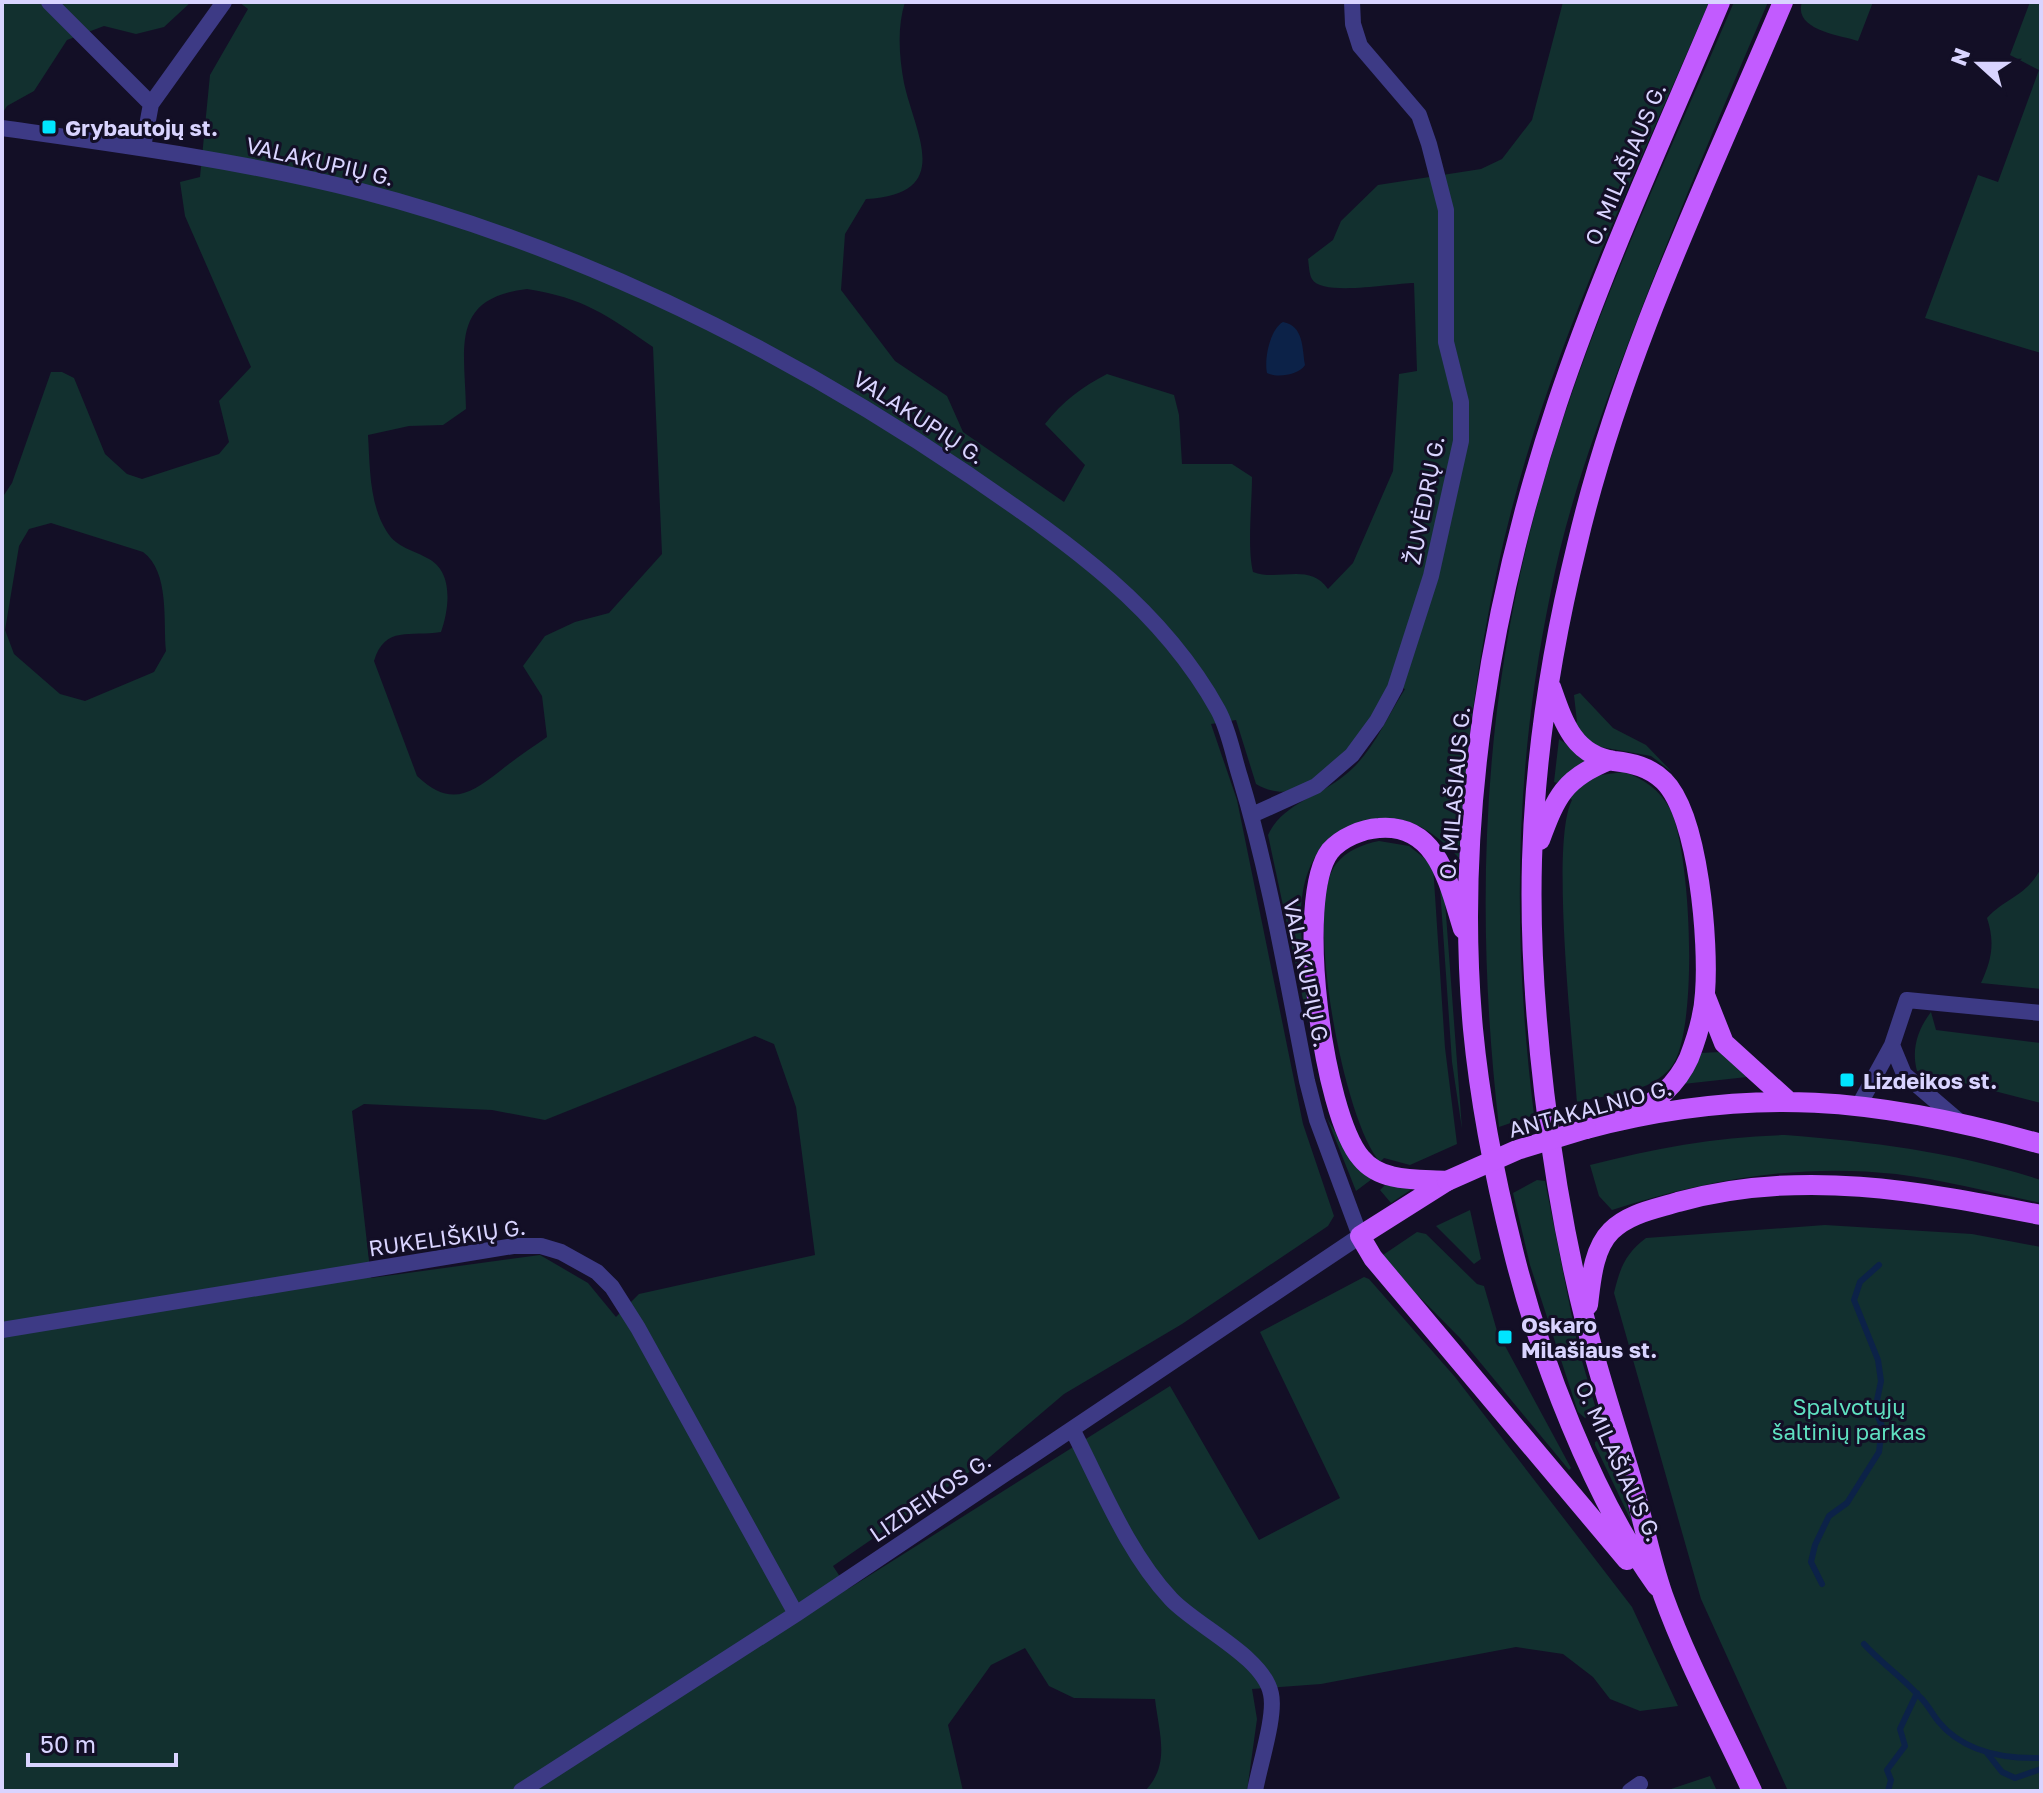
<svg xmlns="http://www.w3.org/2000/svg" width="2043" height="1793" font-family="'Golos Text',sans-serif">
  <style>
    .green { fill: #12302f; fill-rule: evenodd }
    .water { fill: #0c2248 }
    .lines { fill: none; stroke-linecap: round; stroke-linejoin: round }
    .stream { stroke: #0c2248; stroke-width: 6 }
    .minor { stroke: #3d3a85; stroke-width: 16 }
    .primary { stroke: #c25bff; stroke-width: 20 }
    .primary-bridge { stroke: #c25bff; stroke-width: 20 }
    .poi-dot { fill: #00e5ff; stroke: #130f26; stroke-width: 3 }
    .labels { text-anchor: middle; dominant-baseline: central; stroke-width: 6; stroke-linejoin: round; paint-order: stroke }
    .poi-label { font-size: 22px; font-weight: bold; fill: #d9d4ff; stroke: #130f26; text-anchor: start }
    .street-label { font-size: 22px; fill: #d9d4ff; stroke: #130f26 }
    .park-label { font-size: 22px; fill: #5fe0c0; stroke: #130f26 }
  </style>
  <rect width="100%" height="100%" fill="#130f26"/>
  <path class="green" d="M2,2H191L164,27L136,34L104,26L67,40L34,91L7,106L2,114Z
    M239,2H905C897,27 899,56 904,83C915,134 955,194 866,199L845,234L841,290L895,361L947,396L963,432L1064,502L1085,465L1045,424C1063,401 1082,387 1107,374L1174,395L1179,415L1182,464H1232L1252,477C1252,505 1247,547 1253,572C1279,582 1309,562 1328,589L1353,563L1393,471L1399,374L1417,371L1414,283C1394,283 1322,297 1312,279C1309,274 1309,265 1308,259L1333,240L1341,221L1378,185L1481,169L1502,159L1532,120L1563,2H1709C1645,152 1573,301 1526,458C1487,588 1467,723 1459,858C1435,832 1404,810 1367,821C1289,844 1299,914 1305,980C1306,994 1310,1010 1308,1023L1268,835C1283,803 1319,797 1345,775C1373,753 1386,718 1405,689L1390,683C1368,726 1316,819 1256,784L1236,720L1211,724L1237,800L1303,1124L1334,1216L1328,1226L1182,1324L1064,1394L984,1462L833,1566L848,1589L1170,1386L1259,1540L1340,1498L1260,1332L1364,1277L1369,1279L1455,1377L1632,1607L1678,1706L1640,1711L1610,1699L1593,1677L1563,1654L1516,1647L1321,1684L1252,1689L1257,1719L1247,1791H1145C1171,1764 1159,1734 1155,1699L1074,1698L1049,1686L1025,1648L991,1665L948,1725L963,1791H2V498L12,483L51,372H62L74,378L105,454L127,474L142,479L219,454L229,442L219,401L251,367L185,216L180,182L200,177L210,75L248,9ZM527,289C584,298 607,315 653,347L662,554L609,613L575,622L545,636L523,666L542,696L547,737C531,748 515,759 500,771C469,795 450,807 417,776L374,661C385,625 410,637 441,632C449,609 454,573 429,559C414,550 397,548 387,532C369,504 370,467 368,435L409,426L443,425L466,409C465,349 449,298 527,289ZM51,523L143,552C170,572 163,621 166,651L154,672L85,701L60,694L14,654L5,630L19,546L29,529ZM755,1036L774,1044L796,1107L815,1255L639,1294L616,1317L588,1283L540,1255L371,1278L352,1111L364,1104L492,1110L545,1120Z
    M1734,2H1768C1719,117 1670,232 1626,349C1596,428 1567,508 1551,591C1514,770 1512,935 1534,1115L1499,1127C1475,917 1481,714 1536,509C1583,334 1663,168 1734,2Z
    M1802,2H1873L1858,41C1839,35 1793,30 1802,2Z
    M2030,2H2041V353L1925,318L1978,175L1998,182L2039,70L2010,55Z
    M1580,693L1613,728L1646,745L1672,772L1651,756L1595,746L1572,724L1577,722L1574,695Z
    M1559,739L1588,759L1557,783L1554,782Z
    M1624,772C1644,779 1660,790 1670,809C1691,850 1699,1029 1672,1066C1651,1094 1608,1094 1577,1102C1573,1045 1550,842 1572,800L1567,795L1592,776Z
    M1379,841L1409,846L1433,865L1445,1048L1457,1144L1410,1165L1384,1158L1380,1162C1344,1123 1303,907 1336,864C1346,851 1363,844 1379,841Z
    M2041,868V989L1981,983C1992,960 1995,942 1987,918C2007,897 2027,896 2041,868Z
    M1439,873L1444,888L1462,1129L1452,1062Z
    M1931,1012L1936,1030L2041,1043V1103L1917,1071C1911,1049 1918,1029 1931,1012Z
    M1720,1052L1747,1077L1683,1084L1700,1053Z
    M1327,1118L1348,1153L1372,1179L1356,1191Z
    M1785,1135C1874,1142 1955,1152 2041,1180V1203C1993,1193 1945,1180 1896,1174C1798,1163 1705,1180 1612,1210L1599,1196L1590,1165C1655,1148 1717,1137 1785,1135Z
    M1537,1180L1545,1181L1578,1347L1596,1409L1594,1414L1585,1418L1578,1412L1530,1265L1513,1193Z
    M1385,1185L1412,1189L1391,1203L1380,1190Z
    M1470,1210L1481,1259L1474,1264L1436,1226Z
    M1825,1225L1972,1234L2041,1247V1791H1788L1701,1599L1614,1293C1620,1268 1625,1254 1646,1238Z
    M1417,1232L1426,1234L1477,1284L1484,1286L1497,1331L1571,1468L1569,1470L1460,1338L1380,1257Z
    M1604,1438L1635,1529L1595,1445V1442Z
    M1710,1776L1717,1791H1668L1671,1789Z"/>
  <path class="water" d="M1283,322C1304,326 1302,348 1305,365C1299,375 1277,378 1267,373C1264,359 1270,329 1283,322Z"/>
  <g class="lines">
    <path class="stream" d="M1822,1584L1811,1562L1815,1545L1829,1516L1847,1503L1879,1452L1882,1426L1875,1410L1881,1381L1878,1360L1854,1300L1860,1282L1879,1265
      M1864,1644C1881,1663 1902,1677 1919,1696C1927,1703 1931,1712 1938,1721C1963,1752 2004,1759 2041,1758
      M1987,1753L2002,1772L2015,1778L2041,1769
      M1888,1791L1891,1780L1887,1770L1905,1746L1900,1729L1917,1693"/>
    <path class="minor" d="M49,2L151,104
      M2,128C122,145 243,161 361,191C581,248 781,348 969,475C1065,541 1160,605 1218,710C1229,730 1233,755 1240,777C1270,876 1287,980 1307,1081L1317,1120L1360,1236L796,1614L521,1791
      M143,147L151,104L224,2
      M1252,815L1316,786L1352,755L1377,721L1395,688L1431,576L1461,441V402L1446,342V210L1429,144L1419,115L1360,46L1353,24L1352,2
      M1892,1045L1904,1074L1960,1122
      M1858,1107L1892,1045L1907,1000L2041,1013
      M2,1330L513,1246H541L561,1252L597,1272L612,1287L638,1328L796,1614
      M1072,1429C1101,1485 1127,1552 1171,1599C1196,1626 1264,1657 1271,1694C1276,1716 1259,1767 1255,1791
      M1630,1791L1640,1784"/>
    <path class="primary" d="M1551,687C1563,721 1573,755 1614,761C1632,763 1650,767 1664,781C1699,816 1709,944 1705,993C1704,1013 1696,1040 1689,1058C1676,1087 1655,1101 1630,1118
      M1540,840C1556,797 1564,778 1610,760
      M1705,995L1724,1043L1787,1100
      M1586,1129C1751,1085 1879,1098 2041,1144
      M1447,1181C1418,1179 1381,1183 1361,1158C1323,1114 1294,898 1330,851C1341,838 1362,829 1379,828C1438,823 1449,885 1463,929
      M1447,1181L1360,1236L1373,1258L1627,1560
      M1588,1305C1591,1281 1593,1249 1611,1231C1629,1213 1656,1209 1678,1202C1800,1168 1920,1191 2041,1215
      M1657,1586C1593,1498 1539,1356 1513,1250C1495,1178 1480,1103 1473,1029C1454,819 1491,602 1557,404C1603,267 1664,135 1720,2
      M1752,1791C1722,1726 1687,1662 1663,1595C1650,1558 1642,1515 1631,1477C1616,1427 1599,1376 1586,1324C1551,1186 1528,1003 1532,860C1535,755 1552,647 1577,545C1621,357 1708,179 1783,2"/>
    <path class="primary-bridge" d="M1447,1181L1517,1150L1586,1129"/>
  </g>
  <g class="poi-dot">
    <rect x="41" y="119" width="16" height="16" rx="4"/>
    <rect x="1839" y="1072" width="16" height="16" rx="4"/>
    <rect x="1497" y="1329" width="16" height="16" rx="4"/>
  </g>
  <g class="labels">
    <g class="poi-label">
      <text x="65" y="127">Grybautojų st.</text>
      <text x="1863" y="1080">Lizdeikos st.</text>
      <text x="1521" y="1324">Oskaro<tspan x="1521" dy="25">Milašiaus st.</tspan></text>
    </g>
    <g class="street-label">
      <text transform="translate(320 161) rotate(13)">VALAKUPIŲ G.</text>
      <text transform="translate(1625 164) rotate(-67)">O. MILAŠIAUS G.</text>
      <text transform="translate(919 417) rotate(33)">VALAKUPIŲ G.</text>
      <text transform="translate(1424 500) rotate(-79)">ŽUVĖDRŲ G.</text>
      <text transform="translate(1454 793) rotate(-85)">O. MILAŠIAUS G.</text>
      <text transform="translate(1307 973) rotate(78)">VALAKUPIŲ G.</text>
      <text transform="translate(1590 1108) rotate(-15)">ANTAKALNIO G.</text>
      <text transform="translate(447 1237) rotate(-8)">RUKELIŠKIŲ G.</text>
      <text transform="translate(1619 1461) rotate(65)">O. MILAŠIAUS G.</text>
      <text transform="translate(930 1497) rotate(-34)">LIZDEIKOS G.</text>
    </g>
    <g class="park-label">
      <text x="1849" y="1406">Spalvotųjų<tspan x="1849" dy="25">šaltinių parkas</tspan></text>
    </g>
  </g>
  <rect width="2043" height="1793" fill="none" stroke="#d9d4ff" stroke-width="8"/>
  <g transform="translate(1979 64) rotate(291)" stroke="#130f26" stroke-width="6" paint-order="stroke">
  <path d="M0-6L14 30L0 20L-14 30Z" fill="#d9d4ff"/>
  <text y="-12" font-size="22" font-weight="bold" text-anchor="middle" fill="#d9d4ff">N</text>
  </g>
  <path d="M28 1753v12h148v-12" fill="none" stroke="#d9d4ff" stroke-width="4"/>
  <text x="40" y="1753" font-size="24" fill="#d9d4ff" stroke="#130f26" stroke-width="6" paint-order="stroke">50 m</text>
</svg>
